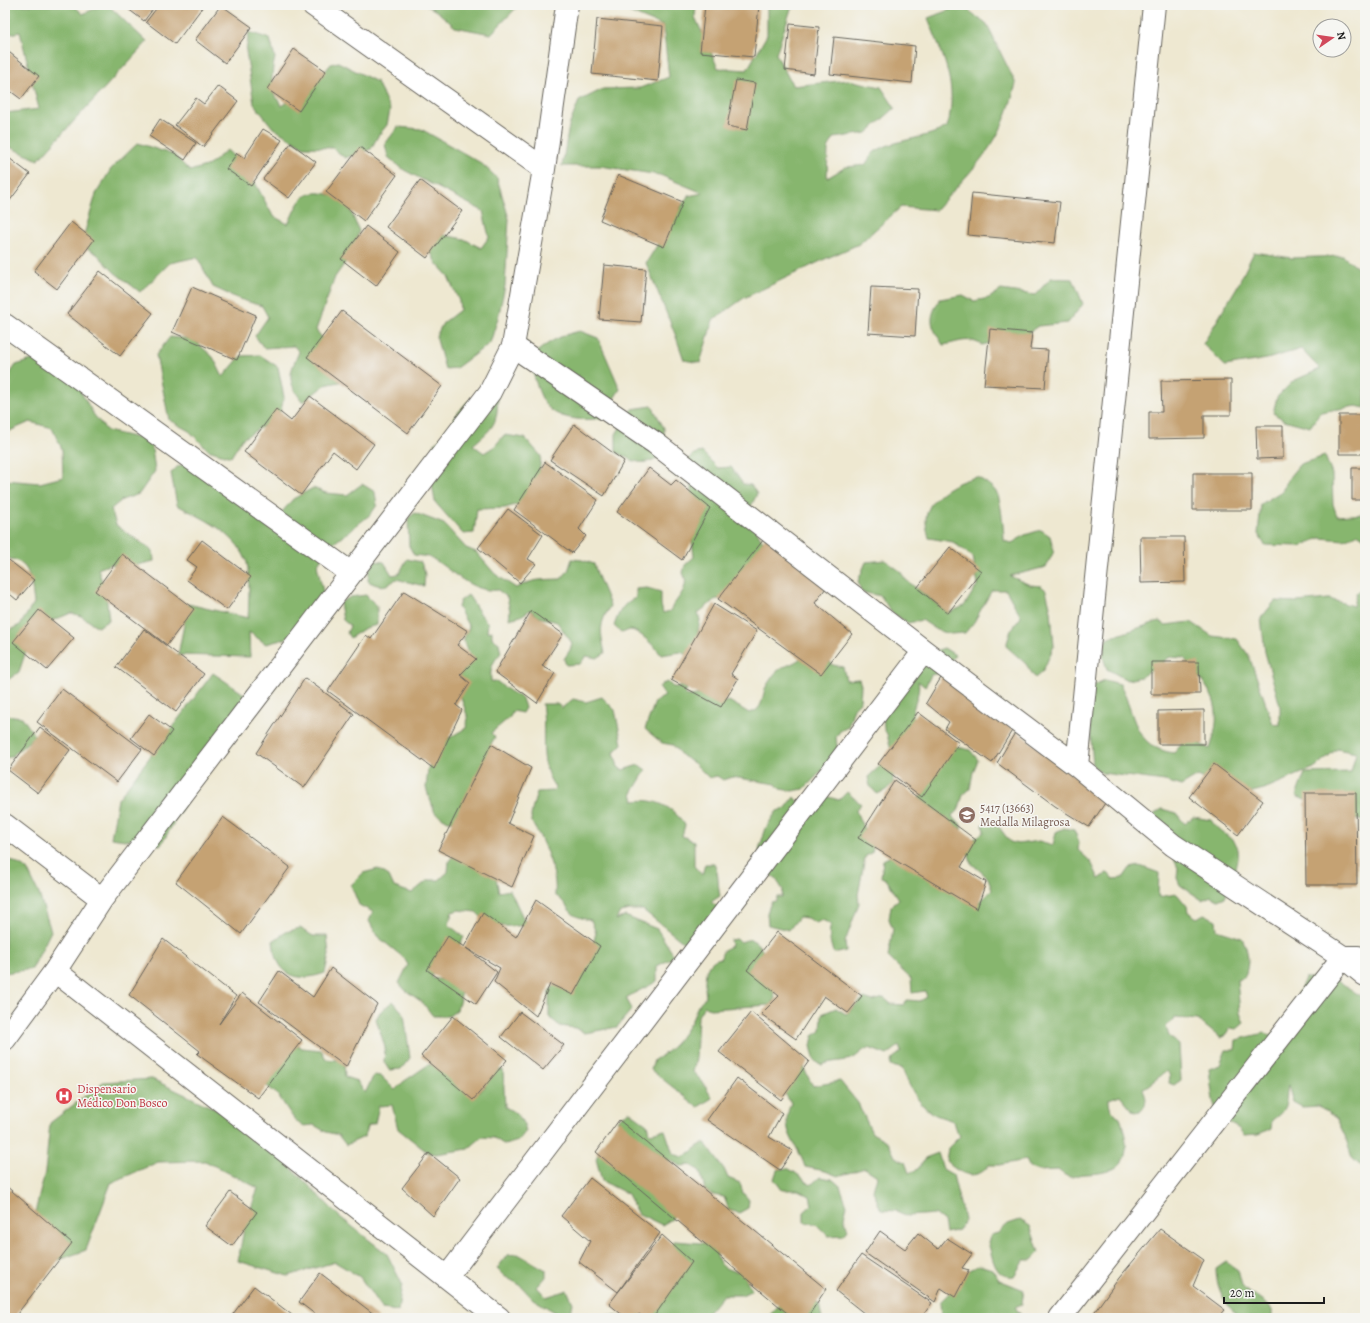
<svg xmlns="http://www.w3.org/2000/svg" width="1370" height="1323" font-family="Alegreya,serif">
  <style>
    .forest { fill: #87b66e; stroke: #526945 }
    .building { fill: #c5a273 }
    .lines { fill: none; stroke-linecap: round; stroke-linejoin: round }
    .minor-casing { stroke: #66635b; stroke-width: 24 }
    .minor { stroke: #fff; stroke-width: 22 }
    .labels { text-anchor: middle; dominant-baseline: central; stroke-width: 3; stroke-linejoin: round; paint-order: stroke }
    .education-label { font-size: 12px; fill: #785e54; stroke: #f6f6f2; text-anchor: start }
    .health-label { font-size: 12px; fill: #be3a42; stroke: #f6f6f2; text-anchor: start }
  </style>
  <rect width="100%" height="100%" fill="#f6f6f2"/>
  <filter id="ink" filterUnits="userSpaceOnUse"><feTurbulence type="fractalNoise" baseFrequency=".025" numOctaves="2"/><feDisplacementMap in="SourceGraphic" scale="8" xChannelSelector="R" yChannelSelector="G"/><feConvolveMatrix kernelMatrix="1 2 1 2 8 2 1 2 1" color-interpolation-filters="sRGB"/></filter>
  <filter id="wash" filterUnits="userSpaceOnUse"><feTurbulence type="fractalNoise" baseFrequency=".012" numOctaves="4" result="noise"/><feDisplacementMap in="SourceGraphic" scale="16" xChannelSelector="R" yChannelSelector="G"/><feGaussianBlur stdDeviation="0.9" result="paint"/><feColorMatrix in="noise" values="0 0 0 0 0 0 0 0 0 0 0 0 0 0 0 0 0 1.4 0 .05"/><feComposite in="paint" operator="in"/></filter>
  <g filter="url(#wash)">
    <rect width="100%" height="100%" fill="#eee8d1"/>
    <path class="forest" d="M5,5H73L83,14L102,5H108L147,42L38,160L5,145V113L39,109L20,32L5,35Z
      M426,5H519L491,34L455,27L438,12Z
      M612,5H696L695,17L718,68L747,70L767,35V5H796L791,9L776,54L793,86L848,80L881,87L895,108L867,133L834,138L828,148L827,178L846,167L865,165C868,161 872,153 876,151C895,139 927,139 947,127C959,86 943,56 928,18L962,5L987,25L1016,84C1010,105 1004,126 992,144C976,168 955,188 936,210L901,207L859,244L825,259L744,298L713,320L700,363L684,360L675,334L646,263L688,196L703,193L660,175L600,166H562L569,126L579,101L603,89L640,88L669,77L663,26Z
      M249,32L270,39L275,58L273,67L271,90L282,106L316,82L331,64L338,62L377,82L390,110L387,125L378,136L371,149L345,158L333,148L304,147L273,128L254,104L246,51Z
      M398,127L421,129L481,163L497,178L509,219L505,286L498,318L490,343L456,368L445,369L436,336L443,323L460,310L459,301L448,276L436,263L429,248L443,235L464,239L481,248L489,237L483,211L404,170L388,157L385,144Z
      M138,143L174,155L190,171L209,165L227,150L248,170L273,216L288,224C292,217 295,207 300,201C312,186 333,195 347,202L359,231L352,253L335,277L316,330L328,345L349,380L325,385L303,402C286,381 289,374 299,352L294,346L264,348L255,336L268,317L262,306L239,299L213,287L197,257L170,263L140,292L114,272L97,254L81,245L96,194L111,169Z
      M1254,252L1291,258L1343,256L1365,274V408L1356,406L1321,412L1310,427L1284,420L1273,413L1277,397L1293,381L1320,369L1301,349L1267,359L1225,366L1203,344L1237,287Z
      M1051,278L1073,279L1083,304L1068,323L1038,326L1024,336L982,345C967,336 958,343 943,345C931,325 927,320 940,299L963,295L974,301L989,298L1001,290L1035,295Z
      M580,331L598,338L620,389L602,418C588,421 563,420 551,410C539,401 533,373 530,358C546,343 558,336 580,331Z
      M170,337L193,339L213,357L223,377L241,356L260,355L278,367L284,397L281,410L273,420L242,439L231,457L208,450L189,431L169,420L156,355Z
      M41,357L78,387L94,415L107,431L151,441L155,471L139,494L122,500L111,509L116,525L153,551L154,561L133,566L111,564L98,569L106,594L109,620L98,627L81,616L71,613L54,620L40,621L29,642L19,672L5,682V632L20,625L34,603C31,582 32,560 5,558V480L40,483L63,477L62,449L52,428L30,422L5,433V381L16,365Z
      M498,395C497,425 495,426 473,445L484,453L495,446L504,435L525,438L541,456L538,485L522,503L505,508L477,509L474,533L463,534L435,502L432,484L435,443L450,430L455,416L467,402L478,398Z
      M652,406L664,428V453C644,468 636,463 616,452V434L632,409Z
      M702,452L718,468L731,467L743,484L751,485L757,494L750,508L758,533L767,548L732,601L716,599L698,613L700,620L694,652L686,655L681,652L661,655C657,648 639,631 631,630C628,630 625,632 622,633L614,626C618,614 623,602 636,598V589L647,588L661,592V605L663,613L670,611C677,597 691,588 683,573L685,565L694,557L691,532L692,481L685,462L694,454Z
      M205,455L216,476L282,512L293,499L313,488L326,493L347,495L362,484L375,492L377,505L371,514L329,547L317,565L324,596L314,619L285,639L266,644L249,632L250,657L178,655L188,604L248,618C249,606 250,569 246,560C235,532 202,518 177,505L171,473L177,467Z
      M1325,456L1332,474L1333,504L1337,516L1365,514V539L1357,534L1344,540L1320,538L1301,546L1265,545L1258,534L1261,504L1282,491L1290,476L1300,464Z
      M977,477C984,481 992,486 997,493C1001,501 1004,531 1004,541L1012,543L1025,535L1041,530L1050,536L1054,551L1046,567L1010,576L1030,585L1041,586L1046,590L1051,611L1054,646L1043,671L1035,678L1026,664L1006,646L1011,630L1021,617L1006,590H992L974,622L965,633L950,634L937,630L922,620L908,623L891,612L881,596L861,592L858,581L866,562L885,560L900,571L906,580L948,613L964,606L978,584L973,557L953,542L929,538C928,533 926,527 926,522C925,497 956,481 977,477Z
      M415,513L444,524L466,548L476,552L495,574L516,588C534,578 542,580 561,579L568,571L572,559L582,560L594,564C598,579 605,591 610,606C599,625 600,631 605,653L597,658L586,656L580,664L566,665L564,659L570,650L572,643L557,622L539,617L530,610L521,616L509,619L510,611L507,597L498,590C472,593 453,571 433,559C428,556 420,556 414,555L409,546L408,518Z
      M407,559L421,562L425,574L424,586L396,579C386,588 379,587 368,581L369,570L375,561L384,562L392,575L399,574Z
      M1365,588V811L1362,821L1349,816L1325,809L1296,796L1305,773L1351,772L1356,753L1337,749L1314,768L1264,789L1240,795L1198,776L1181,786L1165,781L1102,773L1093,766L1087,688L1105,680L1120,684C1135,713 1133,748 1174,753L1187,738L1210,749C1225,703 1212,693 1184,658L1170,657L1141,677L1127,680L1107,669L1103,657L1106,639L1159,621L1165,625L1191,622L1212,636L1237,639L1249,656L1273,724L1280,725V706L1265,652L1261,618L1275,601L1297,602L1329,599L1353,606L1356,593Z
      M366,595L377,606V625L365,628L350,638L347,633L350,626L343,620L340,603L350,597Z
      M468,595C474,603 482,618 488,623L487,632L492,631V638L499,643L501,653C492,662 490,669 491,681C499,682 500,684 507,689C518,698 521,692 525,708L522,713L513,711L510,717L491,733L495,737L491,744L490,754L462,821H448L435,813L426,788L428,768L435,757L449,738L466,728L468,718L460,694V675L476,659C471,655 463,646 464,639C465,636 468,631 469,627L458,607L460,601Z
      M944,648L955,655L942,672L931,675L925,687L918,681C921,692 914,703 912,715L917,722L902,767L893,776V783L886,790L877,794L870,786L868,777L892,755L887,734L884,729L882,696L938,650Z
      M804,655H824L833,665L843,667L846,680L859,679L861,685L860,702L854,708L848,727L840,731L836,737L838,754L804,789L792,791L780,789L776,784L732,777L723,780L717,776L709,778L694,763L682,756L673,745L662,743L645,729L655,702L665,696L659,687L662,684L668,682L673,687H682L687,689L685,695L690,696L703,694L721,703L729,701L749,713C764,710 761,698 766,687C768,683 771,679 773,676C781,664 793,667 804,655Z
      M213,673L247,696L161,845L111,838L118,799Z
      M602,697L615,710L622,744L614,752L618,767L622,770L639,765L646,770L632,793L634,801C656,798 673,807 685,825L682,836L694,841V866L702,875L705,864H714C720,876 717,883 720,896L711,902L718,907L689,947L643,910H630L620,912L616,920L625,916L657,929L675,957L657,966V981C647,988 636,991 626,998L632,1009L617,1027L585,1033L575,1028L560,1026L549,1017V991L591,952L596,933L591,920C564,916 573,907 555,895C557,875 549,857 541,839C538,831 531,825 531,816C532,808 535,800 537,792L554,791L555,787C537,763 547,731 542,704H557L562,708L573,699L586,702Z
      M5,715L22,717L35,736L11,757L5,758Z
      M954,746L970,750L978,760L973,772L970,789L963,795L958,811L952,815L953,818L960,823L962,830L919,798Z
      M847,792L861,804L856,810C859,821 865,827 866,839L874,844L872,852L865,857L858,895L859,903L845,942L846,951L838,953L833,952C830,942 828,934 831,924L822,920L816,923L807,918L799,917L789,930L768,925L767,913L771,902L776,901L777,897H782L783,890L776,879L766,872L759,849L766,828L772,818L777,811L786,808L794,797L798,802L815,793L839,800Z
      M1162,809L1176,813L1185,824L1193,817L1211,820C1217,830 1225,833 1233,841C1247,851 1230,884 1225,897L1218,900L1211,896L1202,900L1180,885L1177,878L1178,868L1153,815Z
      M990,822L999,827L1010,842L1018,844L1039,841L1053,845L1056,832L1064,828L1074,830L1079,842L1078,850L1091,862L1099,879L1108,873L1113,879L1123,878L1130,868L1140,866L1159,873L1158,897L1177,894L1187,906L1188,912L1197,918L1204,914L1216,920L1217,930L1242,938C1249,951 1250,965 1244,978L1237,980L1240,1013L1244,1023L1237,1029L1230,1028L1226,1035L1220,1038L1198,1020L1174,1018L1166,1027L1169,1036L1179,1045L1181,1080L1174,1085L1169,1083L1170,1075L1167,1071L1147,1086L1142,1088C1147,1098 1148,1103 1140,1111L1134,1112L1120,1095L1109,1099C1109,1109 1111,1112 1120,1117C1132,1154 1129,1173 1086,1174C1071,1174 1074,1183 1058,1170L1038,1171L1030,1168L1026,1160L999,1165H989C976,1183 958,1173 946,1161L948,1148L960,1136L955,1128L953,1121C946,1118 935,1116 929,1111C917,1102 907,1082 902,1068L890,1066L892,1059L901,1052L899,1046L887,1055L869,1048C861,1050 860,1055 853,1058C845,1062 833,1060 822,1065L815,1061L811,1046L813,1036L821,1031L822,1014L836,1008L846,1014L864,998L873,1001L884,998L891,1004L903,1005L907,1000L920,1001L927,997L925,991L912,993L911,979L888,957L893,929L889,919L891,906L899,899L886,879L881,877L883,860L893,855L978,904L992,889L988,878L971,863L967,848L971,841L984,832L983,824Z
      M460,846L496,878L499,892L510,890L527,926C503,925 494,931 476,912L459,910L452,912L449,925L464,937L459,946L447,942L437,954L432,978L458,983L461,995L457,1010L449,1016H433L422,1002L405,990L399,983L408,965L404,958L377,936L369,921L373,912L359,905L351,885L363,873L378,869L389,876L394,887L412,893L428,880H439L448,872L449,861Z
      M5,857L27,869L39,894L51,931L32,969L5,973Z
      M300,928L313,936H327L329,955L325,973C294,984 276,974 273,941L286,932Z
      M737,939L740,942C745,941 749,938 754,941C768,949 771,984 775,998L770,1005L710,1009L704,1006L698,1016L696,1058L693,1072L702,1081L712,1098L698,1107L651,1070L654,1060C672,1051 682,1037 692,1020C697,1009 696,1005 706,997C704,982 703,961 721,958C722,951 725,948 731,946L730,940Z
      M1305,978H1334L1365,999V1170L1352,1158L1345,1136L1337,1119L1319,1106L1302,1107L1293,1102L1288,1085C1285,1102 1289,1109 1272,1120L1271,1129L1258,1134L1244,1135L1238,1128L1219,1118L1213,1101L1209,1069L1220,1065L1226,1050H1235L1236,1040L1264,1033L1270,1035L1284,1027Z
      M393,1001L404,1014L410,1058L401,1069L389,1070L384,1062L385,1047L376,1019L380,1012Z
      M291,1041L302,1048L321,1050L326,1059L344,1061L345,1077L357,1081L365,1093L374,1075L381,1076L395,1090L403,1082L428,1065L446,1064L479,1093L485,1087L486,1076L494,1070H503L505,1107C517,1113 523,1118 526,1131L518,1141L505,1145L494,1138L482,1137L468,1149L436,1154L427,1152L398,1129L392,1105L379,1106L375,1123L367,1126L364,1137L346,1145L338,1135L326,1132L314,1125L302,1126L294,1119L278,1095L266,1085Z
      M803,1062L806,1073L813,1086L840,1081L858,1103L872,1133L888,1142L895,1157L905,1162L909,1173L918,1169L925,1158L938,1153L943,1169L953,1175L964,1220L959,1230L946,1233L944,1221L935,1214L908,1216L896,1211L881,1210L873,1191L877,1176L865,1168L838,1176L825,1171L805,1167C797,1141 779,1132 791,1103L780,1086Z
      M152,1079L249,1125L340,1217L387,1254L402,1284L398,1311L382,1309L360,1277L335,1262L288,1276L238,1261L244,1229L258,1188L205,1161L158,1162L111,1183L86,1250L37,1268L31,1229L45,1172L50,1123L103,1082Z
      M629,1111L647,1124L649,1133L665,1130L673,1154L683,1157C692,1153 695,1146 705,1143L724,1169L728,1178L740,1183L743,1193L749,1200L748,1208L739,1213L729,1210L724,1197L713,1195L705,1190L700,1171L690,1165L681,1166L667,1159L639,1138L624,1131L617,1120Z
      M599,1151L676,1204L672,1219L662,1225L637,1213L628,1194L602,1181L596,1159Z
      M787,1168C796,1172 803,1179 811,1185L820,1177L832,1179L840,1186L847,1205L844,1217L848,1230L844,1235L828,1236L816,1224L804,1222V1212L812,1205L810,1196L798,1190H782L774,1179L777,1170Z
      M1020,1220L1030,1226L1039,1252L1032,1260H1024L1014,1276C994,1279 993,1258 988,1242L991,1235L998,1233L1008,1224Z
      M674,1241L714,1244C718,1264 721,1270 742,1272L752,1290L742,1295H723L706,1315L701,1318H605L604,1315L626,1317Z
      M518,1254L546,1270V1277L537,1287L546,1297L567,1290L573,1303L571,1312L563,1317L533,1299L520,1285L504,1276L497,1269L507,1255Z
      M1226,1262L1238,1270L1242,1286L1249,1293L1263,1300L1272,1310V1318H1233L1235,1313C1223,1301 1216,1286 1216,1269Z
      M979,1265L992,1269L999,1280L1024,1290L1022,1304L1015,1307L1023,1318H944L941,1315L940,1302L948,1294L957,1276Z
      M798,1299L819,1304L822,1318H767L782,1302Z"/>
    <g id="blocks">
      <path class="building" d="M123,5H156L144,21Z
        M159,5H204L175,44L146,22Z
        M221,5L252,27L225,63L195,40Z
        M705,5H759L754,57L700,52Z
        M597,19L663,26L658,81L592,74Z
        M790,24L819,27L814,74L785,70Z
        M834,37L915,46L912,83L830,74Z
        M5,49L39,76L21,99L5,87Z
        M294,49L326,71L299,111L267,89Z
        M736,80L755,83L747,130L727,126Z
        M218,86L238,101L203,147L175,125L196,98L204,104Z
        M160,119L196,143L185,160L149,136Z
        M263,129L282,140L251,186L226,169L237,153L244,158Z
        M291,143L316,162L289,198L263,179Z
        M360,147L397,175L364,221L326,192Z
        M5,155L30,174L5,207Z
        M618,175L683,202L664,247L600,220Z
        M420,180L462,211L427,258L386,227Z
        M972,193L1060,202L1055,243L968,235Z
        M71,222L94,240L57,289L34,271Z
        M366,226L400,252L376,286L341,259Z
        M604,265L646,269L641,322L599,319Z
        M100,271L153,313L120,356L67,314Z
        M192,287L256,315L237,360L172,332Z
        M871,287L918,289L915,336L868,333Z
        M342,311L442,386L408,433L307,357Z
        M990,329L1032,333L1030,349L1048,350L1045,388L984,385Z
        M1231,380V415H1204V438L1149,439V412H1162L1161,381Z
        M310,396L374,444L356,469L333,451L301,495L244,452L276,409L291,421Z
        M1339,415H1365V454H1339Z
        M574,424L624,461L604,496L550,460Z
        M1256,426H1283V458L1257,459Z
        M545,462L598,500L579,529L586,536L572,553L514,510Z
        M649,468L671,485L676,480L710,508L682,560L617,512Z
        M1352,468H1365V500H1352Z
        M1193,473H1252V510H1193Z
        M508,509L543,535L528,559L536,564L520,583L478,548Z
        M767,535L828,585L815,603L852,634L821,674L718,599Z
        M1140,537H1184L1185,582L1141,583Z
        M202,540L251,577L227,610L187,580L197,567L187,560Z
        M950,547L981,571L948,613L917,588Z
        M122,554L194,609L167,645L95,591Z
        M5,557L34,580L17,600L5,590Z
        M404,591L468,631L457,645L476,659L460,675L470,683L456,705L462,710L434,769L328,691L366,635L371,639Z
        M714,604L757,631L731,674L738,679L721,707L671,680Z
        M39,610L74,638L47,670L13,642Z
        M531,611L563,634L542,666L555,673L537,703L495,672Z
        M144,629L204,674L176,712L116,667Z
        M1151,662H1199L1200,694H1151Z
        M942,676L1013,729L992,763L945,729L949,722L926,703Z
        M305,678L354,714L304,788L256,753Z
        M62,689L142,749L117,782L37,722Z
        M1204,710V744H1158V711Z
        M918,712L959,743L922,797L878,764Z
        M149,714L172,731L154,756L131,738Z
        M40,727L70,750L38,793L8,770Z
        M1016,731L1107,800L1089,827L1055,806L997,763Z
        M491,744L531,768L508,823L534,836L512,887L438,850Z
        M1214,764L1263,801L1238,835L1189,797Z
        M895,780L976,840L961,867L986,882L977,909L858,838Z
        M1305,793H1356L1357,885H1306Z
        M223,817L290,867L241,934L176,882Z
        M536,900L600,946L573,995L550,984L536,1016L494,982L500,968L466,948L497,972L476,1004L427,970L448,936L464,947L483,913L516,937Z
        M777,932L862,996L848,1013L824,996L796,1039L761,1014L779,996L747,970Z
        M163,939L236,996L219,1024L242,993L302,1040L258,1098L197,1054L200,1051L129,995Z
        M331,968L377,1004L346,1067L259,1002L279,971L313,997Z
        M520,1012L564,1045L543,1070L501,1037Z
        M751,1012L809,1061L781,1100L719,1052Z
        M453,1016L507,1060L473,1100L421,1056Z
        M737,1078L782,1113L769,1137L793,1151L780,1170L707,1120Z
        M619,1120L826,1289L807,1318H793L596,1152Z
        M429,1153L460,1178L433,1216L402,1188Z
        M590,1178L660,1233L618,1292L579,1262L590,1241L561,1216Z
        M5,1185L72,1243L14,1318H5Z
        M230,1192L257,1212L232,1246L205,1226Z
        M1160,1229L1204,1260L1193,1286L1225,1310L1218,1318H1090L1119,1278Z
        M880,1231L905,1249L918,1233L938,1249L947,1238L972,1254L962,1268L969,1270L955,1297L941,1288L935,1302L865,1253Z
        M662,1235L692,1262L653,1318H644L639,1314L637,1318H626L609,1304Z
        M861,1255L932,1303L921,1318H870L836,1291Z
        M320,1273L379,1318H320L299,1302Z
        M254,1286L292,1315L290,1318H230Z"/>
    </g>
  </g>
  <g filter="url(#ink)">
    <use href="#blocks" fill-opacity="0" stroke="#66635b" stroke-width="1"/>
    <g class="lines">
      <g class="minor-casing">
        <path id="minor" d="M313,5L544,169
          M5,325L351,573
          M513,346L655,443L924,651L1077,766L1173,845L1343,957L1365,975
          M1077,766L1154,5
          M5,825L102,899
          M55,971L499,1318
          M5,1039L55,971L102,899L490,392L513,346L544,169L567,5
          M447,1277L924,651
          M1060,1318L1343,957H1358"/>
      </g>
      <use href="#minor" class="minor"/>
    </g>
  </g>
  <defs>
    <g id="school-disc" transform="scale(0.9)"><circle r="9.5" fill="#8d6e63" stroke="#f6f6f2"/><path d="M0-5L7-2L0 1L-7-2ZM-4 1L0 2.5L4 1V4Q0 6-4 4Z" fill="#fff"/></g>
    <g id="hospital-disc" transform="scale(0.9)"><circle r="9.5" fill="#e0444e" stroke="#f6f6f2"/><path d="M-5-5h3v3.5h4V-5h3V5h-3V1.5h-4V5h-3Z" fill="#fff"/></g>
  </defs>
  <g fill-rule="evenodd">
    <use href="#school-disc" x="967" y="815"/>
    <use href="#hospital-disc" x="64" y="1096"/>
  </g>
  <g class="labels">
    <g class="education-label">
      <text x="980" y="808">5417 (13663)<tspan x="980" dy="14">Medalla Milagrosa</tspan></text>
    </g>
    <g class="health-label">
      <text x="77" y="1089">Dispensario<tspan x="77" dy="14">Médico Don Bosco</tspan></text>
    </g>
  </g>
  <rect width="1370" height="1323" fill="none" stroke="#f6f6f2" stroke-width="20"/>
  <g transform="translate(1332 38) rotate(77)"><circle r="19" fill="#f6f6f2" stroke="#9f9f9c"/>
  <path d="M0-3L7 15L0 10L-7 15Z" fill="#d1495b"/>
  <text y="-6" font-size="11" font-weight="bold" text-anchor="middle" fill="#1c1c1c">N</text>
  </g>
  <path d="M1224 1297v6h100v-6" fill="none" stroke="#1c1c1c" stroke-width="2"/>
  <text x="1230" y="1297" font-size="12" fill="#1c1c1c" stroke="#f6f6f2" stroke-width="3" paint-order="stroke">20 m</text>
</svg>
